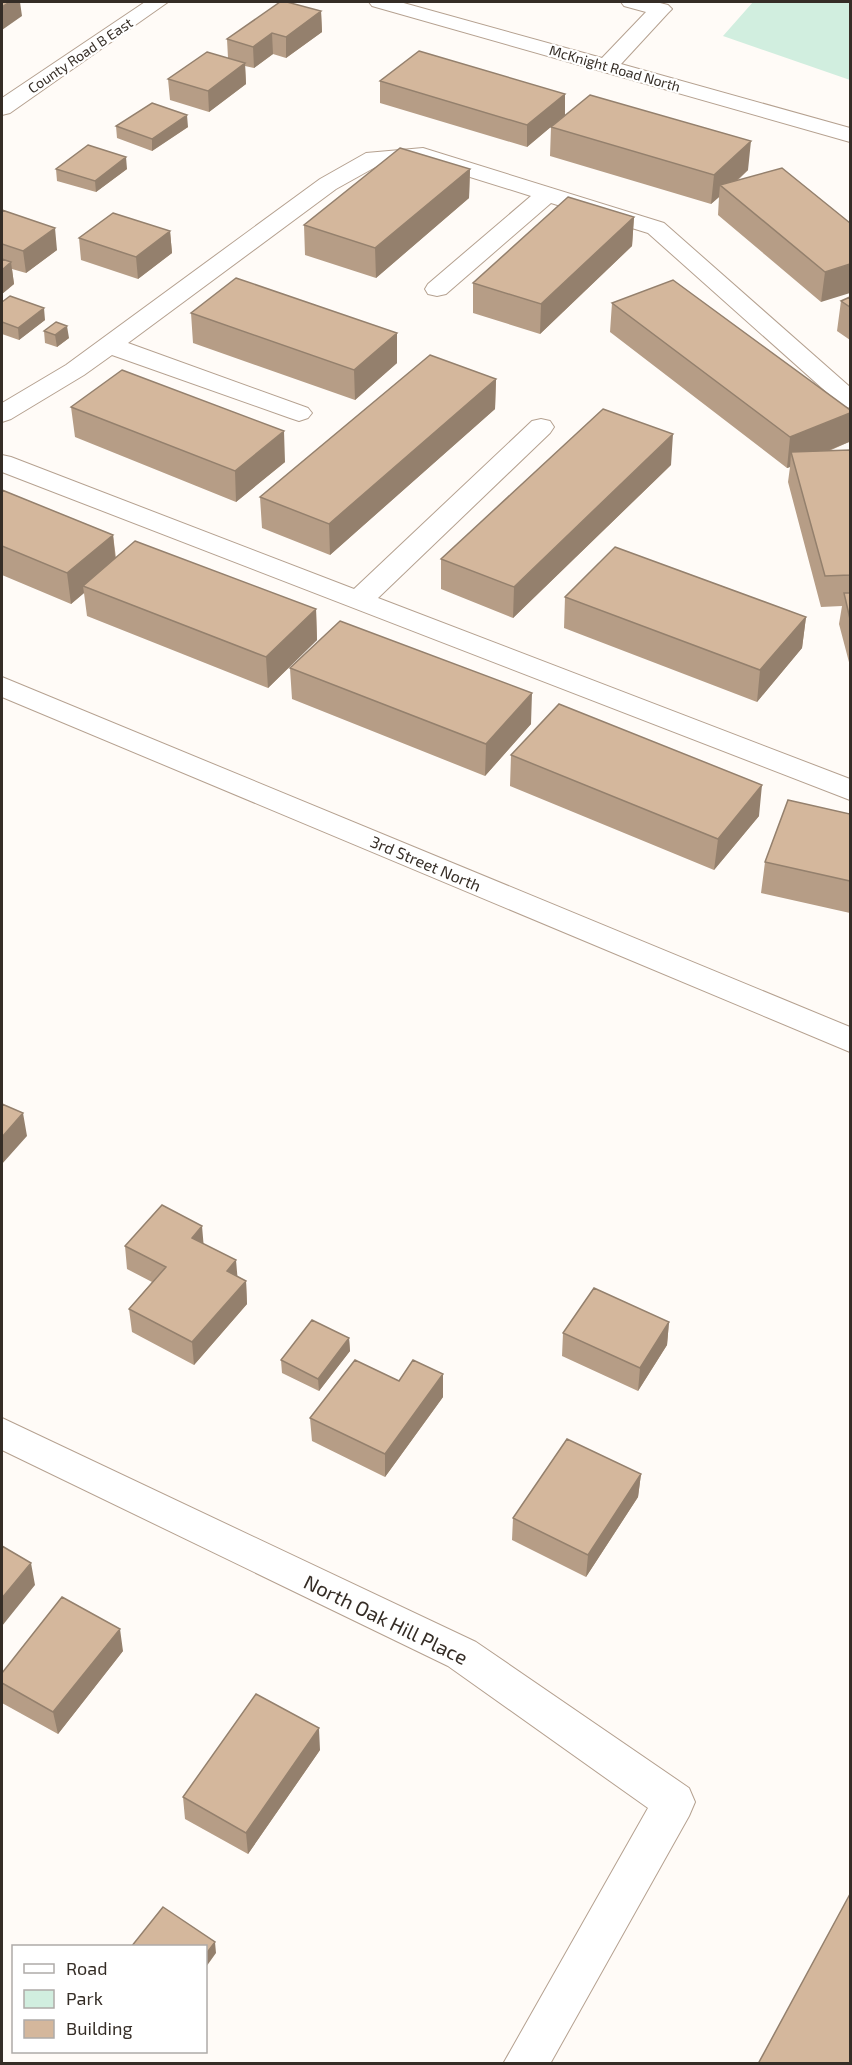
<svg xmlns="http://www.w3.org/2000/svg" width="852" height="2065" font-family="'Exo 2',sans-serif">
  <style>
    .green { fill: #d1eedf }
    .lines { fill: none; stroke-linecap: round; stroke-linejoin: round }
    .minor-casing { stroke: #b5a190; stroke-width: 2 }
    .minor { fill: #fff; fill-rule: evenodd }
    .wall { fill: #b69d86 }
    .shaded-wall { fill: #94806d }
    .building { fill: #d4b79c; stroke: #94806d; stroke-width: 1.5 }
    .labels { text-anchor: middle; dominant-baseline: central; stroke-width: 4.5; stroke-linejoin: round; paint-order: stroke }
    .far-street-label { font-size: 14px; fill: #352d26; stroke: #fff }
    .street-label { font-size: 16px; fill: #352d26; stroke: #fff }
    .near-street-label { font-size: 20px; fill: #352d26; stroke: #fff }
  </style>
  <rect width="100%" height="100%" fill="#fffbf7"/>
  <path class="green" d="M753,2H850V80L723,36Z"/>
  <g class="lines">
    <g class="minor-casing">
      <path id="minor" d="M145,2H168L10,113L2,115V98Z
        M369,2H400L602,58L646,12L624,6L621,2H656L668,5L672,9L668,13L621,64L850,128V142L372,6Z
        M423,148L664,223L850,387V408L841,405L648,233L551,203L446,294L437,296L428,294L425,289L428,284L531,196L422,162L379,165L336,189L128,343L308,408L312,413L308,418L299,421L290,418L112,355L84,375L11,419L2,422V403L66,365L320,179L366,153Z
        M541,419L550,421L554,427L550,433L378,598L850,779V800L2,472V455L11,457L354,589L532,421Z
        M2,677L850,1027V1052L2,697Z
        M2,1418L476,1642L689,1788L695,1802L689,1816L550,2064H503L648,1808L448,1666L2,1450Z"/>
    </g>
    <use href="#minor" class="minor"/>
  </g>
  <path class="wall" d="M321,11L322,32L286,58L273,54L254,68L245,66L246,84L209,112L170,100L168,79L228,58L227,39Z
    M380,81L565,94V115L527,147L380,103Z
    M116,126L188,127L152,151L117,138Z
    M551,127L748,170L737,181L850,223L821,302L718,215L719,197L711,204L550,156Z
    M56,169H127L96,192L57,181Z
    M470,169L469,198L376,278L305,255L304,225Z
    M2,210L57,250L26,273L12,269L14,284L2,294Z
    M634,217L632,246L540,334L473,313V283Z
    M170,231L172,253L138,279L81,260L79,238Z
    M850,297V340L837,331L841,301Z
    M2,302L45,320L19,340L2,334Z
    M612,303L850,410V435L849,442L829,451L850,450V666L839,624L842,606L821,607L788,482L790,467L787,468L610,332Z
    M191,313L397,333V363L355,400L193,343Z
    M44,331L69,338L57,347L45,343Z
    M496,379L495,409L330,555L262,528L260,497Z
    M71,407L285,462L236,502L75,437Z
    M671,465L513,618L441,589V559Z
    M2,490L113,535L116,558L316,609L317,640L268,688L87,616L84,593L71,604L2,575Z
    M565,597L806,617L802,648L757,702L564,628Z
    M290,668L531,724L485,776L292,699Z
    M511,755L759,816L714,870L510,786Z
    M850,814V913L761,893L765,862Z
    M204,1244L237,1276L246,1281L247,1304L194,1365L132,1332L129,1309L152,1282L127,1269L125,1246Z
    M669,1322L667,1345L638,1391L562,1356L563,1333Z
    M349,1338L350,1351L319,1391L282,1373L281,1360Z
    M399,1381L443,1397L385,1477L312,1441L310,1418Z
    M641,1474L638,1497L586,1577L512,1540L513,1518Z
    M123,1651L58,1734L2,1703V1673Z
    M320,1750L248,1854L185,1819L183,1797Z"/>
  <path class="shaded-wall" d="M10,2H20L22,16L2,30V7Z
    M321,11L322,32L286,58V37Z
    M272,33L273,54L254,68L253,47Z
    M245,63L246,84L209,112L208,91Z
    M565,94V115L527,147V125Z
    M187,115L188,127L152,151V139Z
    M751,141L748,170L726,190L720,185L719,197L711,204L714,175Z
    M126,157L127,169L96,192L95,181Z
    M470,169L469,198L376,278L375,248Z
    M634,217L632,246L540,334L541,304Z
    M55,228L57,250L26,273L23,251Z
    M170,231L172,253L138,279L136,257Z
    M11,262L14,284L2,294V270Z
    M850,264V293L821,302L825,272Z
    M44,308L45,320L19,340L18,328Z
    M67,326L69,338L57,347L55,335Z
    M397,333V363L355,400L354,370Z
    M496,379L495,409L330,555L329,524Z
    M850,413L849,442L795,464L791,452L790,467L787,468L790,437Z
    M284,431L285,462L236,502L235,471Z
    M673,434L671,465L513,618L514,587Z
    M113,535L116,566L83,586L84,593L71,604L67,573Z
    M316,609L317,640L268,688L266,657Z
    M806,617L802,648L757,702L760,670Z
    M532,693L531,724L485,776L486,744Z
    M762,785L759,816L714,870L718,839Z
    M23,1113L27,1136L2,1164V1137Z
    M202,1226L204,1249L192,1238Z
    M236,1260L238,1283L227,1271Z
    M246,1281L247,1304L194,1365L192,1342Z
    M669,1322L667,1345L638,1391L640,1368Z
    M349,1338L350,1351L319,1391L318,1379Z
    M443,1374V1397L385,1477V1454Z
    M641,1474L638,1497L586,1577L588,1555Z
    M31,1563L35,1585L2,1626V1598Z
    M120,1629L123,1651L58,1734L53,1712Z
    M319,1728L320,1750L248,1854L246,1833Z
    M215,1942L216,1953L206,1967V1954Z"/>
  <path class="building" d="M2,2H10L2,7Z
    M280,2H287L321,11L286,37L272,33L253,47L227,39Z
    M419,51L565,94L527,125L380,81Z
    M207,52L245,63L208,91L168,79Z
    M590,95L751,141L714,175L551,127Z
    M152,103L187,115L152,139L116,126Z
    M88,145L126,157L95,181L56,169Z
    M400,148L470,169L375,248L304,225Z
    M782,168L850,223V264L825,272L720,185Z
    M568,197L634,217L541,304L473,283Z
    M2,210L55,228L23,251L2,244Z
    M113,213L170,231L136,257L79,238Z
    M2,259L11,262L2,270Z
    M236,278L397,333L354,370L191,313Z
    M673,280L850,410V413L790,437L612,303Z
    M10,296L44,308L18,328L2,322V302Z
    M850,297V307L841,301Z
    M56,322L67,326L55,335L44,331Z
    M430,355L496,379L329,524L260,497Z
    M122,370L284,431L235,471L71,407Z
    M603,409L673,434L514,587L441,559Z
    M850,450V575L825,576L791,452Z
    M2,490L113,535L67,573L2,546Z
    M135,541L316,609L266,657L83,586Z
    M615,547L806,617L760,670L565,597Z
    M844,593H850V619Z
    M340,621L532,693L486,744L290,668Z
    M559,704L762,785L718,839L511,755Z
    M788,800L850,814V881L765,862Z
    M2,1104L23,1113L2,1137Z
    M162,1205L202,1226L192,1238L236,1260L227,1271L246,1281L192,1342L129,1309L166,1267L125,1246Z
    M594,1288L669,1322L640,1368L563,1333Z
    M312,1320L349,1338L318,1379L281,1360Z
    M355,1360L399,1381L413,1360L443,1374L385,1454L310,1418Z
    M567,1439L641,1474L588,1555L513,1518Z
    M2,1546L31,1563L2,1598Z
    M62,1597L120,1629L53,1712L2,1683V1673Z
    M256,1694L319,1728L246,1833L183,1797Z
    M850,1894V2064H758Z
    M163,1907L215,1942L206,1954V1947H131Z"/>
  <g class="labels">
    <g class="far-street-label">
      <text transform="translate(80 55) rotate(-34)">County Road B East</text>
      <text transform="translate(615 68) rotate(16)">McKnight Road North</text>
    </g>
    <g class="street-label">
      <text transform="translate(426 863) rotate(23)">3rd Street North</text>
    </g>
    <g class="near-street-label">
      <text transform="translate(386 1619) rotate(26)">North Oak Hill Place</text>
    </g>
  </g>
  <rect width="852" height="2065" fill="none" stroke="#352d26" stroke-width="6"/>
  <rect x="12" y="1945" width="195" height="108" fill="#ffffff" stroke="#aeaba8" stroke-width="1.5"/>
  <rect x="24" y="1964" width="30" height="9" fill="#ffffff" stroke="#aeaba8" stroke-width="1.5"/>
  <text x="66" y="1975" font-size="18" fill="#352d26">Road</text>
  <rect x="24" y="1990" width="30" height="18" fill="#d1eedf" stroke="#aeaba8" stroke-width="1.5"/>
  <text x="66" y="2005" font-size="18" fill="#352d26">Park</text>
  <rect x="24" y="2020" width="30" height="18" fill="#d4b79c" stroke="#aeaba8" stroke-width="1.5"/>
  <text x="66" y="2035" font-size="18" fill="#352d26">Building</text>
</svg>
